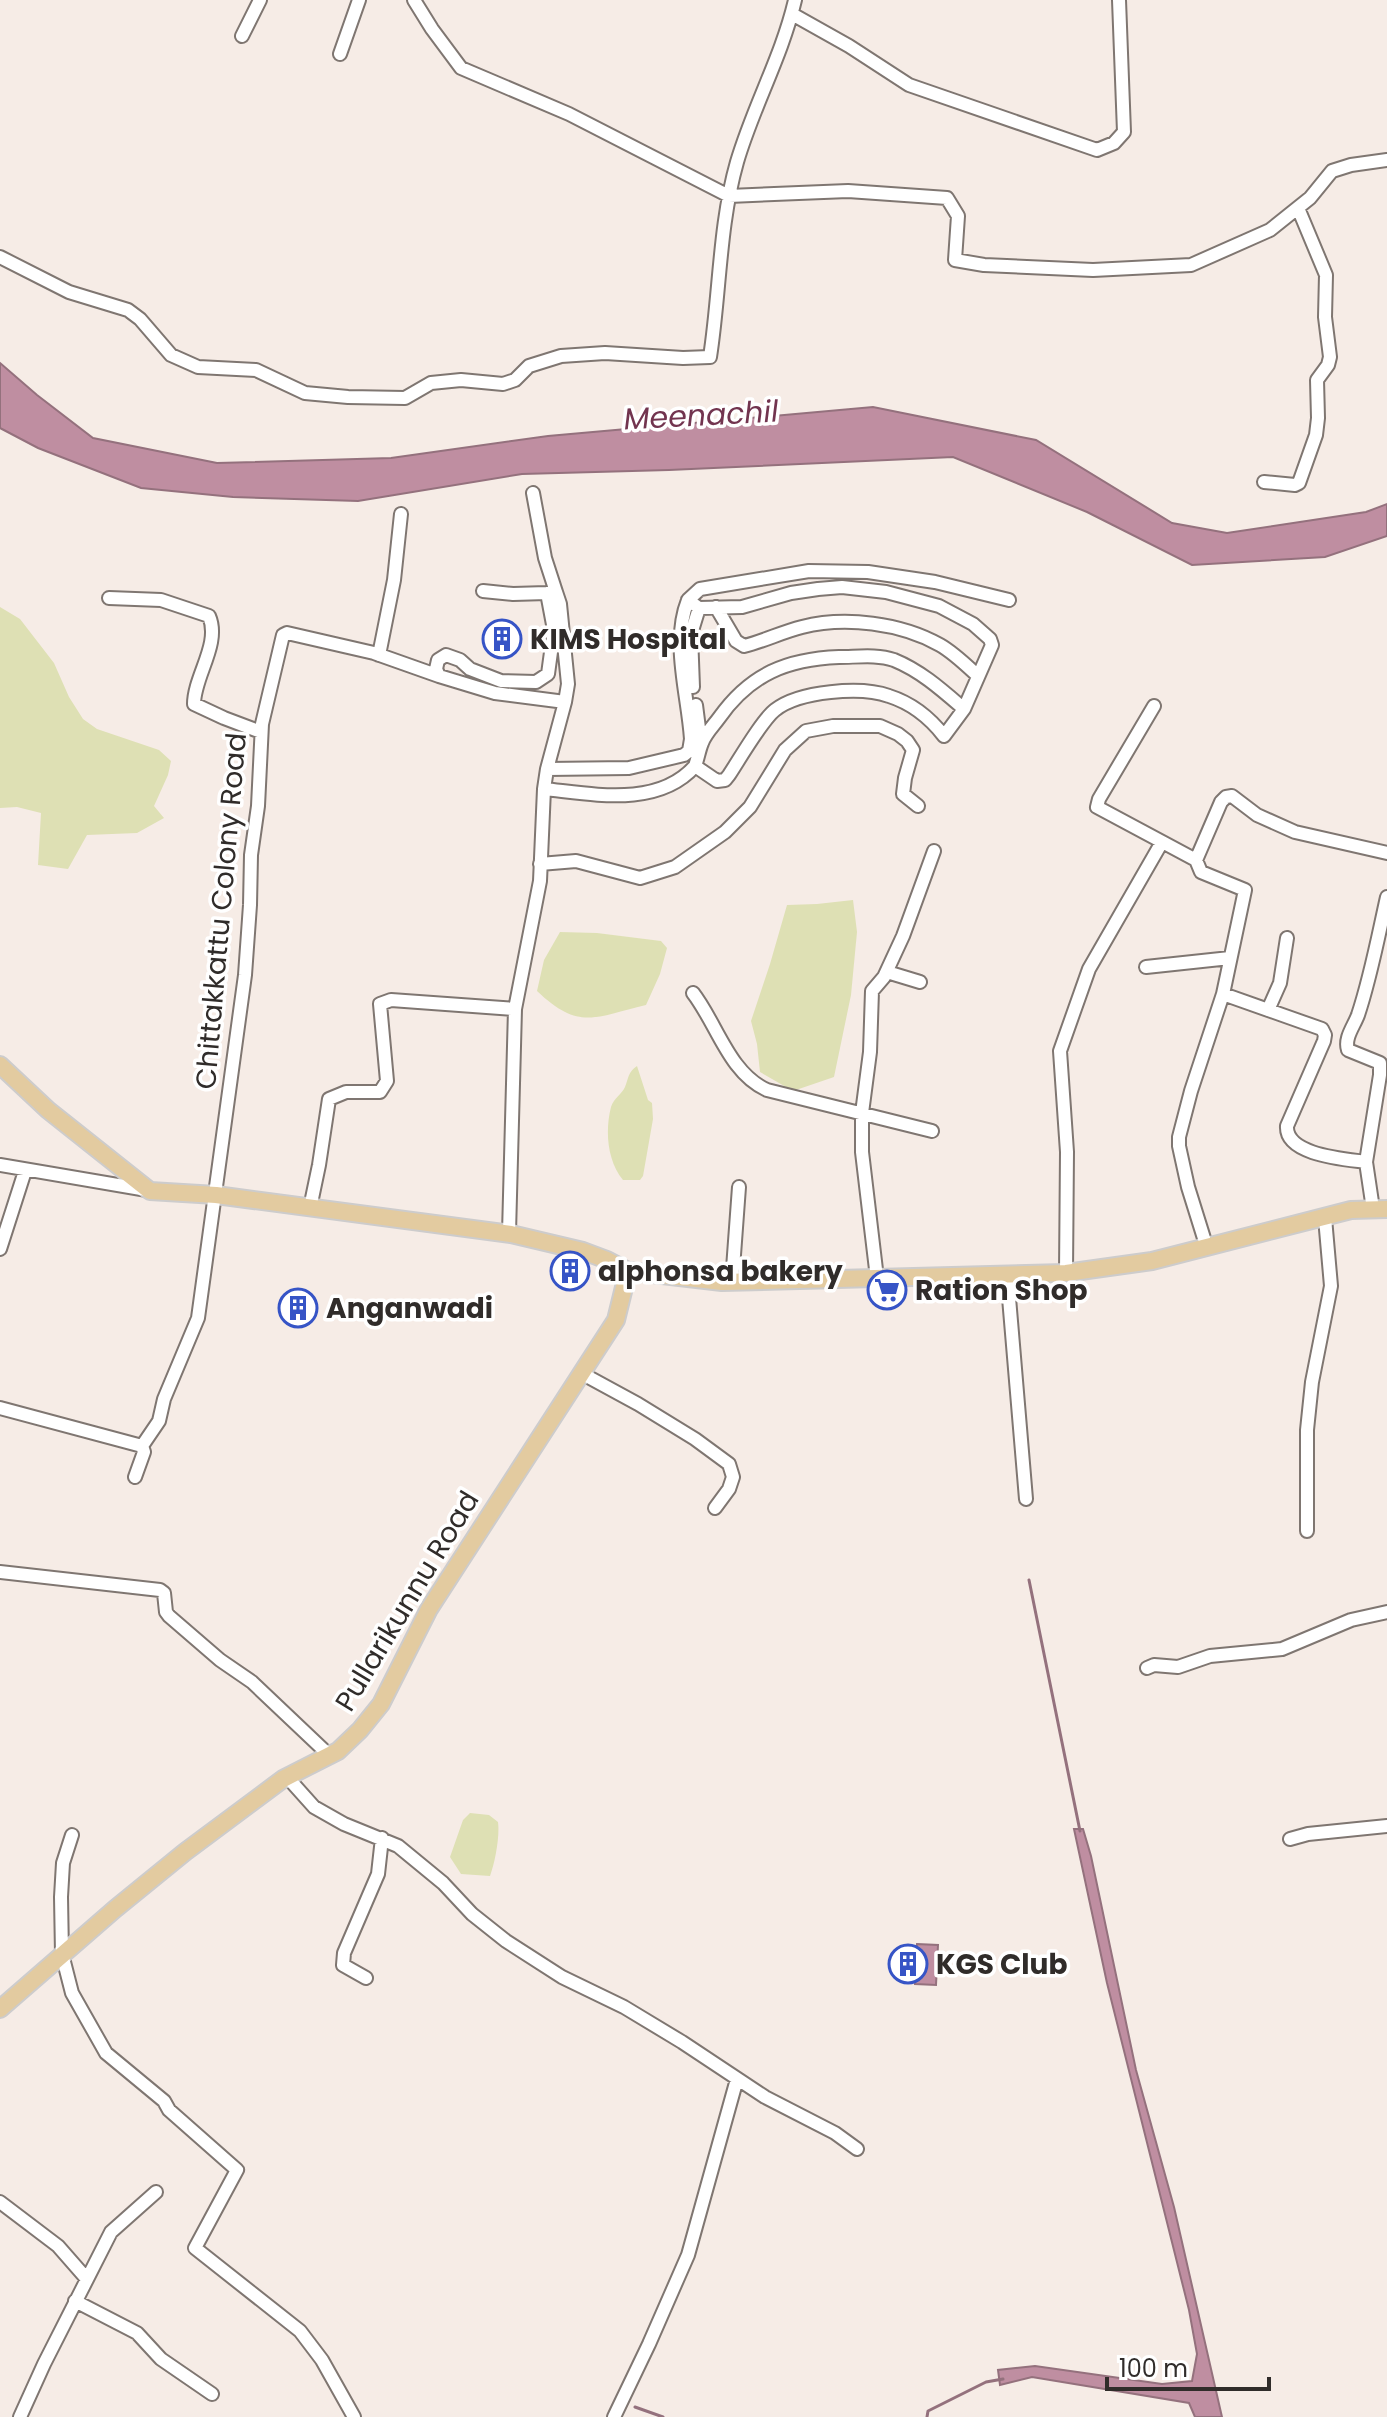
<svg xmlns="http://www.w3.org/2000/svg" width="1387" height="2417" font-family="Poppins,sans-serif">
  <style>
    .grass { fill: #dee0b4 }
    .water { fill: #bf8ea1; stroke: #94717d; stroke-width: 2 }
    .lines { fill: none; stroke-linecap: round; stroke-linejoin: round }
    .stream { stroke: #94717d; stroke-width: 3 }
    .minor-casing { stroke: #7f7671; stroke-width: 16 }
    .major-casing { stroke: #cdcccc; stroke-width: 20 }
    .minor { stroke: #fff; stroke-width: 12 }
    .major { stroke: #e3cba0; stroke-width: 16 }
    .labels { text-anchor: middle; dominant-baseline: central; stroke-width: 7; stroke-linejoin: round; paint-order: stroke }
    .poi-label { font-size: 28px; font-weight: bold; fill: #302c2a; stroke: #fff; text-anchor: start }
    .street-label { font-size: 28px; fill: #302c2a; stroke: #fff }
    .water-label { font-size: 30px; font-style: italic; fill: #72344f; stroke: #fff }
  </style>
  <rect width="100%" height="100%" fill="#f6ece6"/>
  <path class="grass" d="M0,607L20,619L54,663L69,697L83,719L97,729L159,750L171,761L168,775L154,806L164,818L137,833L87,835L68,869L38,865L41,813L17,807L0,808Z
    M853,900L857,932L851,995L834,1077L793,1091L760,1072L757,1044L751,1021L770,964L787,905L817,904Z
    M560,932L597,933L661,941L667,948L660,974L646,1005C595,1017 579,1031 537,991L544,960Z
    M637,1066L648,1100L652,1103L653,1119L643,1176L640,1180H623C607,1160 605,1131 611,1107C614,1098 622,1094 625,1087C629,1077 628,1072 637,1066Z
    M470,1813L489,1815L498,1822C500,1836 495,1863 490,1876L461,1874L450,1857L463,1820Z"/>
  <path class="water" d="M0,363L37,395L93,438L217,463L391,458L548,436L873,407L1036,440L1172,523L1227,533L1366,512L1387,504V536L1325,557L1192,565L1087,512L953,457L669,470L522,474L358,501L233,497L141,488L38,448L0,428Z
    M1074,1829H1083L1091,1856L1136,2070L1174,2207L1222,2417H1195L1189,2403L1032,2377L1000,2385L998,2370L1035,2366L1162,2384L1192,2381L1197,2354L1189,2310L1107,1983Z
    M917,1944L938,1945L936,1985L915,1984Z"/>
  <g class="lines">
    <path class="stream" d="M1029,1580L1080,1831
      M635,2407L663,2417
      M927,2417L928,2411L986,2382L1003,2379"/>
    <g class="minor-casing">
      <path id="minor" d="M414,0L432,29L461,68L569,114L729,196L848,191L947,198L958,216L955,260L984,265L1093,270L1191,265L1270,230L1310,198L1332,171L1351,165L1387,160
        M792,14L849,46L909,85L1097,150L1114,143L1124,132L1119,0
        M242,36L260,0
        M340,54L359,0
        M0,257L69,292L128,310L140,319L171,355L198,367L256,370L305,393L348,397L405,398L431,383L461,380L503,384L515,380L529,366L561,356L605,353L683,358L710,357C720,293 719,225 737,162C753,107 782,56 795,0
        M1264,482L1295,485L1299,483L1316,435L1318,418L1317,380L1328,365L1330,357L1325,317L1326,275L1298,208
        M533,493L545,558L556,592
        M483,591L513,594L547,593L554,630L548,674L536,682L501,681L470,669L460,660L446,655L438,660L436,669L439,676L495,693L565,702
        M109,598L161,600L209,616C221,644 194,676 194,704L224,718L261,732
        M688,600L700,589L809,571L868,572L935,582L1009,600
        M716,607L736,641L744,646C764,641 782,632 802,627C845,616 901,623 940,645C954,653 966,665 978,676
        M379,655L394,580L401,514
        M693,687L691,634L699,608
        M696,705L701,744
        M1154,706L1099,799L1097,807L1196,860L1201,872L1245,890L1223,994L1191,1091L1179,1137V1146L1188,1187L1207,1248
        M547,769L629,768L684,755L689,751L691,739C688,694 671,643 688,600L699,608L742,607L791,593L818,589L842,587L886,592L939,606L973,624L990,639L992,645L964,709L944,736C930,718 911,703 889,696C861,686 799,691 775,710C762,720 739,760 729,775L725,780L717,781L695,766C698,758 699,750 702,743C705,734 714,725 719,718C750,674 787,659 839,657C857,657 877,654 894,660C921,671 942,690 964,709
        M544,789C593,794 658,808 695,766
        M1196,860L1221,802L1226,797L1232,796L1257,815L1295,832L1387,853
        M540,864L576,861L640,878L675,867L725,832L750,807L785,750L806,731L833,726H880L898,734L907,741L913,750L905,778L903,794L918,806
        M1146,967L1230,958
        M887,972L920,982
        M693,993C717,1024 729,1073 767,1090L932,1131
        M1223,994L1322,1029L1325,1035L1324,1041L1287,1126C1285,1155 1344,1159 1366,1162
        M1268,1010L1280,983L1287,938
        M0,1165L147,1190
        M310,1208L319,1165L329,1099L346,1092H380L387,1081L380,1004L391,1000L515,1009
        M1373,1209L1366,1162L1380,1075V1063L1348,1050C1344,1038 1354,1026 1358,1015C1371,976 1378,937 1387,897
        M509,1233L515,1009L540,881L544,789L547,769L565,702L568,684L560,604L556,592L547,593
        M0,1249L25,1171
        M1066,1273L1067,1152L1060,1051L1089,969L1162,842
        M1007,1274L1026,1499
        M877,1278L862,1152V1113L870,1052L872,991L884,977L903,936L934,851
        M732,1282L739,1187
        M581,1373L638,1404L695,1439L729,1464L733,1477L729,1489L715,1508
        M0,1408L142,1446L144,1452L135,1477
        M142,1446L159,1421L164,1399L198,1318L245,975L250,905L251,855L258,806L262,724L283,635L287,633L374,653L439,676
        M1307,1531V1430L1312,1382L1331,1286L1325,1218
        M0,1572L160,1590L164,1593L166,1612L169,1616L220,1660L252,1682L329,1755
        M1147,1668L1154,1665L1178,1667L1210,1656L1282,1649L1351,1620L1387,1612
        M288,1778L314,1807L344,1824L398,1846L443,1883L472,1914L506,1941L562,1977L624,2007L682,2042L765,2097L835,2133L857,2149
        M72,1835L63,1863L61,1897L62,1954L72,1993L106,2053L164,2101L169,2110L237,2170L195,2248L300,2331L322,2360L354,2417
        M1290,1839L1308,1834L1387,1826
        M366,1978L343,1965L344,1953L378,1874L382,1838
        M0,2202L58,2246L86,2278
        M75,2301L137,2333L161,2359L212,2394
        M20,2417L44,2364L111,2232L156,2192
        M614,2417L649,2344L688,2255L737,2079"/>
    </g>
    <g class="major-casing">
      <path id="major" d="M0,1065L48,1110L150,1191L216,1195L511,1234L583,1251L607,1260L628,1271L722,1282L1066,1273L1152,1261L1351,1210L1387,1209
        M0,2009L115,1909L185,1852L283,1779L338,1751L360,1730L381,1704L429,1609L616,1320L628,1271"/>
    </g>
    <use href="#minor" class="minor"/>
    <use href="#major" class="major"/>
  </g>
  <defs>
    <g id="building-ring" transform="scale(2)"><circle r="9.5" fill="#fff" stroke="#3654c6" stroke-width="1.5"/><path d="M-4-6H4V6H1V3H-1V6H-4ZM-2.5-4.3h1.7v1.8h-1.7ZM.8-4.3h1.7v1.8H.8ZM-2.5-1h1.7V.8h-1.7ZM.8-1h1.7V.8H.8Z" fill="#3654c6"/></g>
    <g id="supermarket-ring" transform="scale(2)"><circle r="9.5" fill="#fff" stroke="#3654c6" stroke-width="1.5"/><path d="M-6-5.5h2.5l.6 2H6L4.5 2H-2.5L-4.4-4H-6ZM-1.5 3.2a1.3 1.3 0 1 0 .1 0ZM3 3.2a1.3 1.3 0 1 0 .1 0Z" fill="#3654c6"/></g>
  </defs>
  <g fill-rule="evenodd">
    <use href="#building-ring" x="502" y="639"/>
    <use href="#building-ring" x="570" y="1271"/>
    <use href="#supermarket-ring" x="887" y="1290"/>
    <use href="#building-ring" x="298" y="1308"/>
    <use href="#building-ring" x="908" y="1964"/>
  </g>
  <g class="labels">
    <g class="poi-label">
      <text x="530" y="639">KIMS Hospital</text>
      <text x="598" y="1271">alphonsa bakery</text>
      <text x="915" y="1290">Ration Shop</text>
      <text x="326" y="1308">Anganwadi</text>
      <text x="936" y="1964">KGS Club</text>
    </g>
    <g class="street-label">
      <text transform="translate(221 911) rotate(-85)">Chittakkattu Colony Road</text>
      <text transform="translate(407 1601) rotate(-59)">Pullarikunnu Road</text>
    </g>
    <g class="water-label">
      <text transform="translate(701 415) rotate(-3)">Meenachil</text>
    </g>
  </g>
  <path d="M1107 2377v12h162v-12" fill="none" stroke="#302c2a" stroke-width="4"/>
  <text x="1119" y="2377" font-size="24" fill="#302c2a" stroke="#ffffff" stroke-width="6" paint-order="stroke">100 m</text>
</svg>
